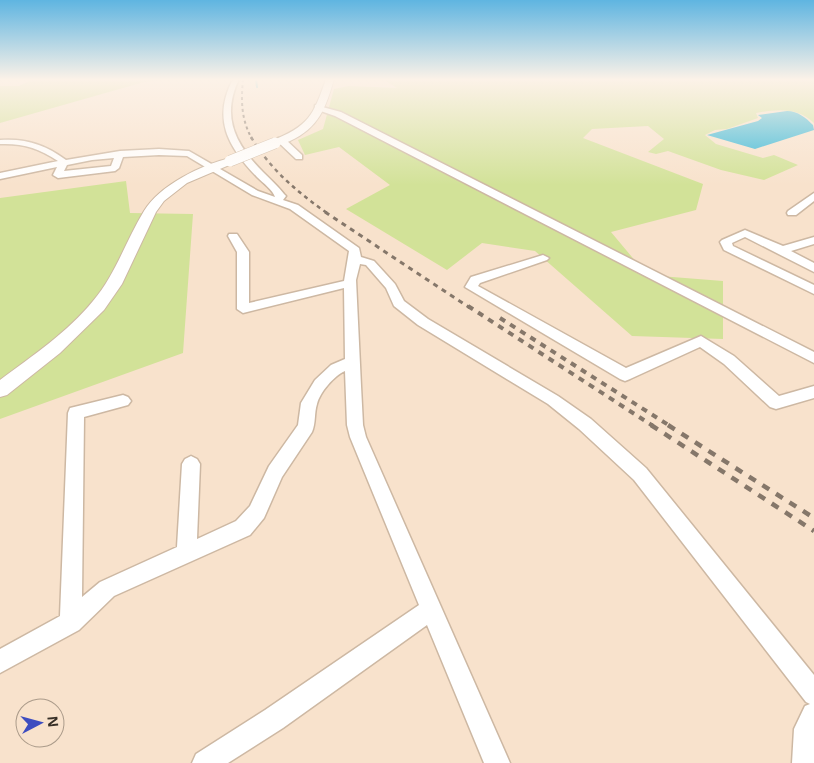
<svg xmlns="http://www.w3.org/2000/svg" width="814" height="763" font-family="'Noto Sans',sans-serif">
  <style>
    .green { fill: #d2e298 }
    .water { fill: #32b6d7 }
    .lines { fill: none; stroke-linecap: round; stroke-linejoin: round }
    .stream { stroke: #32b6d7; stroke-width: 2 }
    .minor-casing { stroke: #cdb8a3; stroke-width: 3 }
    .tertiary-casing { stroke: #cdb8a3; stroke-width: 2 }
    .minor { fill: #fff; fill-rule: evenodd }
    .tertiary { fill: #fff; fill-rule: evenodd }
    .rail-far4 { stroke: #85776a; stroke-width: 2; stroke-dasharray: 3 3; stroke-linecap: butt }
    .rail-far3 { stroke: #85776a; stroke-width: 2.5; stroke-dasharray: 4 4; stroke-linecap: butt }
    .rail-far2 { stroke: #85776a; stroke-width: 3; stroke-dasharray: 5 5; stroke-linecap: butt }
    .rail-far1 { stroke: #85776a; stroke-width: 4; stroke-dasharray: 6 6; stroke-linecap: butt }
    .rail { stroke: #85776a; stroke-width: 4.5; stroke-dasharray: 8 8; stroke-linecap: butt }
    .tertiary-bridge-casing { stroke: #cdb8a3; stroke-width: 12; stroke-linecap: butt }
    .tertiary-bridge { stroke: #fff; stroke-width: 11 }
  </style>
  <rect width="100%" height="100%" fill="#f8e2cc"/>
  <path class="green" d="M33,79H174L144,82L0,123V86H19Z
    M383,79H814V123C798,107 777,109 756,113L758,118L727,129L715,130L705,135L716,144L763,158L774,155L798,165L764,180L721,170L668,151L656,154L648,152L664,139L648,126L592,129L583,138L703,184L696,210L611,232L647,275L723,281V339L632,336L535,251L482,243L447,270L346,209L390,185L339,147L305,155L298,140L323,129L334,89L349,86L397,88Z
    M126,181L130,213L193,214L183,353L0,419V198Z"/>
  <path class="water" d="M787,111C798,111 806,118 813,125L814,130L755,149L707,135L758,121L762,118L758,115Z"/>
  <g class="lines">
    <path class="stream" d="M256,79L257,87"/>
    <g class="minor-casing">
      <path id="minor" d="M233,79H239C221,117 235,144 263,172C270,179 278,186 284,194L286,196L283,200L298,205L359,248L361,257L374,261L395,284L404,301L428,319L558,396L591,419L646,468L814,675V763H792L794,729L805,706L810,704L806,702L634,480L579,429L548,404L418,325L394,306L386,288L366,265L360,264L356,280L361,386L363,425L366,437L510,763H484L427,625L283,728L228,763H192L196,754L265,710L419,605L350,437L347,425L345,371C334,376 320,392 317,404C314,413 316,423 312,432L282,477L264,518L250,535L114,596L79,630L0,673V649L60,616L68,413L70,408L123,395L128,397L131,401L128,405L84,417L82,597L100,582L177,547L182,464L185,459L191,456L197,459L200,464L197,539L236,521L250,506L269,466L298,425L301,403L315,380L331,365L345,359L344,288L243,313L237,309V252L228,236L229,234H237L249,252V303L344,281L349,251L290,209L252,195L187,156L159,155L123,157L119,168L115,171L58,178L53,175L57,167L0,179V173L58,161C39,148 22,143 0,144V140C26,138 46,145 66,160L120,151L159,149L189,151L258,191L275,197C273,190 263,183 257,177C228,147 212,119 233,79ZM114,158L111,166L64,171L67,165L92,160Z
        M315,105L341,112L814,352V363L335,116L315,109Z
        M278,138H284L302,155V159H296L278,142Z
        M814,193V201L796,215H788L787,213L788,211Z
        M745,230L783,246L814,237V244L791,251L814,263V272L745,237L732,243L733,246L814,285V294L724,250L720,242L722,240Z
        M543,255L549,258L547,260L480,283L478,286L626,368L701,336L734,356L779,396L814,386V398L776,409L770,407L724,364L700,347L630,379L625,381L620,379L465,287L471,277Z"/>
    </g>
    <g class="tertiary-casing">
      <path id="tertiary" d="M326,79H334C326,107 319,128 290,141C284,143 278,147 271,145L270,143L271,141C309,126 313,116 326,79Z
        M230,158L234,159L235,161L234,163L187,183L164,201L156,212L122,284L104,310L60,353L7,395L0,397V380C32,356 68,332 93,301C116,274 126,240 144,211C160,185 201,165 230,158Z"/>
    </g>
    <use href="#minor" class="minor"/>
    <use href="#tertiary" class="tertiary"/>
    <path class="rail-far4" d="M243,79C241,101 241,119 252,139"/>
    <path class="rail-far3" d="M251,137C270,169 297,192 327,213"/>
    <path class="rail-far2" d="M325,212L470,308"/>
    <path class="rail-far1" d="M468,306L653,426
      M500,318L670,426"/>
    <path class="rail" d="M651,425L814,531
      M668,425L814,518"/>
    <g class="tertiary-bridge-casing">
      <path id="tertiary-bridge" d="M230,161L275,143"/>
    </g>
    <use href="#tertiary-bridge" class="tertiary-bridge"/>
  </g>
  <linearGradient id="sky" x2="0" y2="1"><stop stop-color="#5fb5e1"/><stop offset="0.43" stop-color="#fcf2e8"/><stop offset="1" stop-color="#fcf2e8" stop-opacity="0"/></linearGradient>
  <rect width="814" height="185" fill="url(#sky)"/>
  <g transform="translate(40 723) rotate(84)"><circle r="24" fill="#f8e2cc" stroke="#ab9b8a"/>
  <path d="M0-4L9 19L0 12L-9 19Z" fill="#3e4dc0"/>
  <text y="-8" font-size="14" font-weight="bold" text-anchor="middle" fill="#383028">N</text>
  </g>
</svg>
